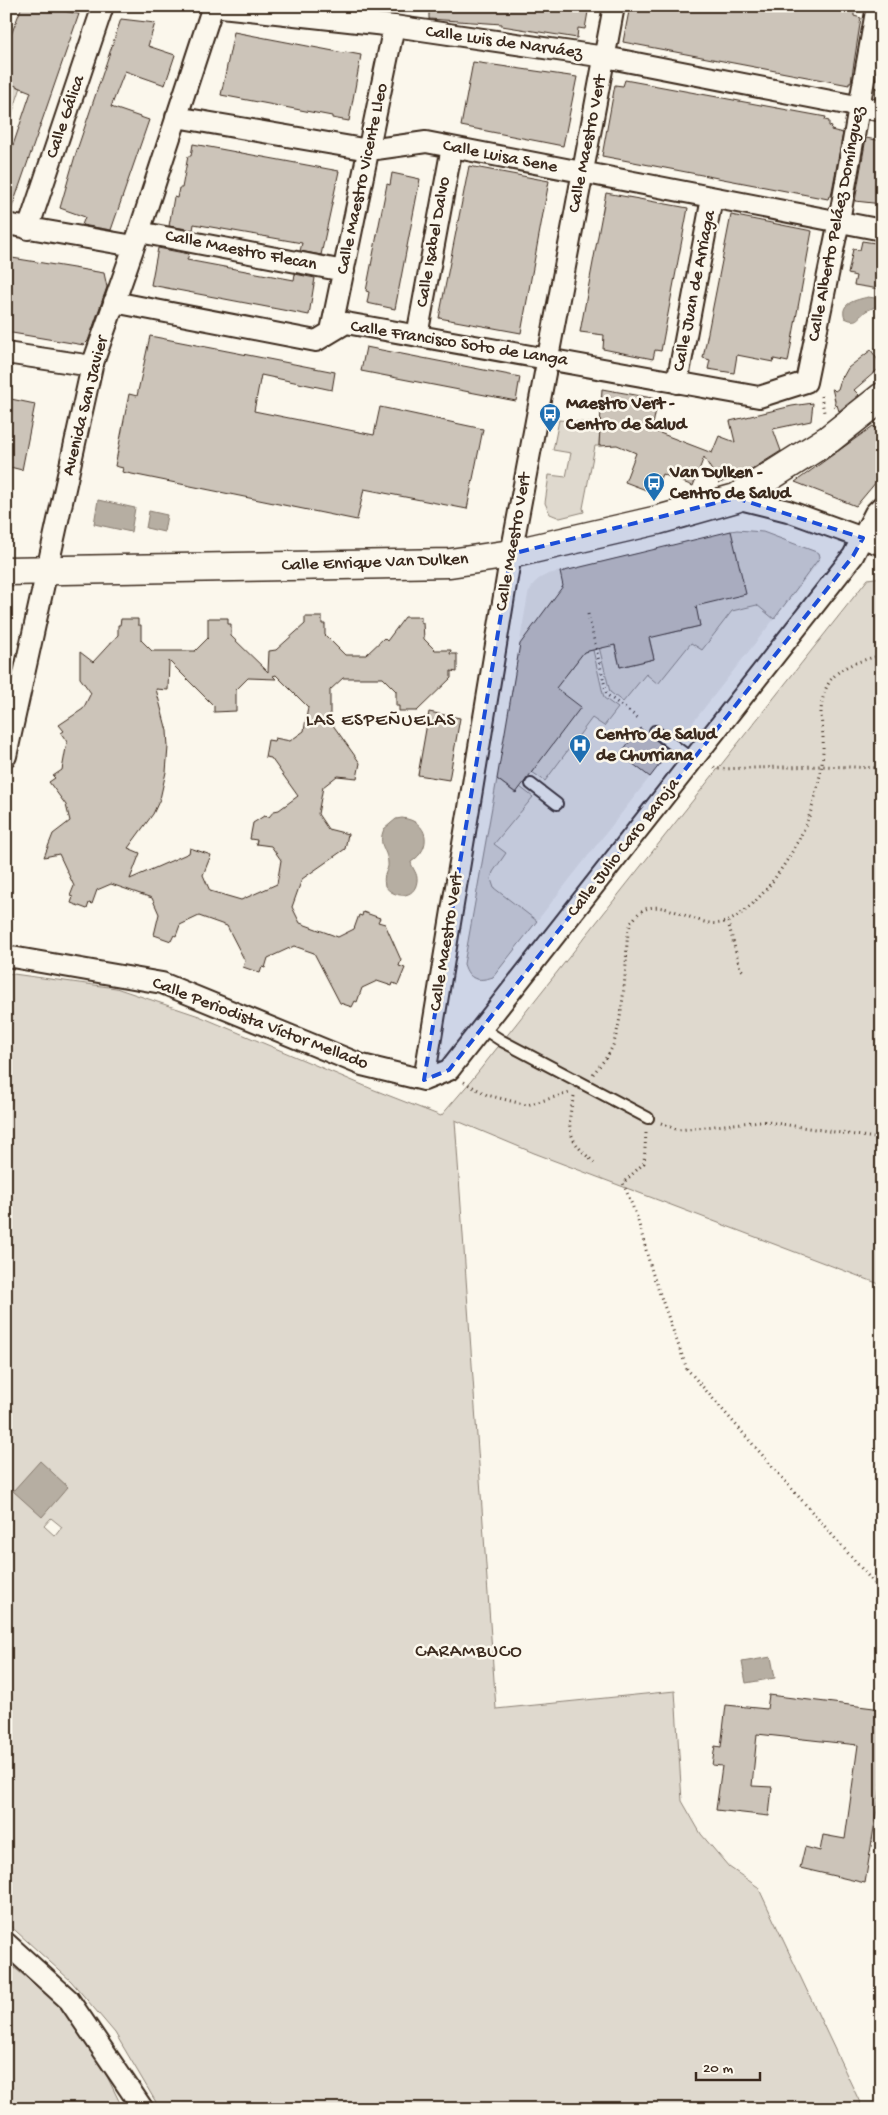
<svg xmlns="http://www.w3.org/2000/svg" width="888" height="2115" font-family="'Gochi Hand',sans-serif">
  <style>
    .built { fill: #ede8dd }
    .green { fill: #dfd9ce; stroke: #8d8276; fill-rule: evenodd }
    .water { fill: #b6aea2; stroke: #85796d }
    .building { fill: #ccc4b9; stroke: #3b2a1e; fill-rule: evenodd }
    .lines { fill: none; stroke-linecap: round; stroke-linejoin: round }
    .lane-casing { stroke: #3b2a1e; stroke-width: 14 }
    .street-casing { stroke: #3b2a1e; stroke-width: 24 }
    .secondary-casing { stroke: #3b2a1e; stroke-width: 31 }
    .path { stroke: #3b2a1e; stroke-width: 3; stroke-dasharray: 1 4; stroke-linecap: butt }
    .lane { stroke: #fbf7ec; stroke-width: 10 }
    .street { stroke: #fbf7ec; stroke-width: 20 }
    .secondary { stroke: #fbf7ec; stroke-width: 28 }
    .marked { fill: #1d4ed8; fill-opacity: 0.2; stroke: #1d4ed8; stroke-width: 4; stroke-dasharray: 10 6; stroke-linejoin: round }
    .labels { text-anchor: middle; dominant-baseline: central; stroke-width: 5; stroke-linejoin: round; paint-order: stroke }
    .street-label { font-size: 18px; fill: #3b2a1e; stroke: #fbf7ec }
    .poi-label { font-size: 18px; font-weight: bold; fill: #3b2a1e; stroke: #fbf7ec; text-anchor: start }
    .neighbourhood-label { font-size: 19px; letter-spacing: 1px; fill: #3b2a1e; stroke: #fbf7ec }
  </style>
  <rect width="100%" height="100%" fill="#fbf7ec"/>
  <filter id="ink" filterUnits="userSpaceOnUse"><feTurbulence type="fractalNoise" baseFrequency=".02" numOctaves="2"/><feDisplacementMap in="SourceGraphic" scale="10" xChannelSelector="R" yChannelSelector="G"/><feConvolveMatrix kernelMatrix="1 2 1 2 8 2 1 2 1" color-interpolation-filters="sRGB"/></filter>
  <g filter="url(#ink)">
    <path class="built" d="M737,530L763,532L819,553L820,557L818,563L493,977L483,980H475L468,975L464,964L528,594L534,583L540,578L548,574Z"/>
    <path class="green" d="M6,82L21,87L6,132Z
      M559,420L600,424L599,446H595L583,508L584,512L560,518L550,514L545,503L549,475L566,477L571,453L553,450Z
      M737,530L763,532L819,553L820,557L774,619L757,605L732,611L702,650L691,643L658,684L646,674L623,702L610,692L591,614L606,611L620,667L654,659L636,578L666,634L700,626L686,566L731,531Z
      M882,577V1285L534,1153L455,1120L496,1709L675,1691L682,1801L701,1834L729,1867L758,1887L863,2109H160L115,2033L71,1981L6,1922V973L116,988L199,1016L372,1089L441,1116L471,1081L868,579ZM51,1518L62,1527L55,1536L44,1526Z
      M593,650L604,698L618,708L604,726L592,718L545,781L532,772L544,679L554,666L566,675L577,661L573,654Z
      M497,779L515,793L520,787L533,797L494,844L506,853L493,872L491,879L494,888L537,921L493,977C478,982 469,980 464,964Z
      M6,1961L60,2005L99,2060L123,2109H6Z"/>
    <path class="water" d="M868,297L875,298L878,302L877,305C874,308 870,309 866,311C857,318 857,324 845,318C839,303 856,300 868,297Z
      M98,500L135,508L131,532L94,524Z
      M149,511L167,515L164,532L146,528Z
      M402,818C429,821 433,848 411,862C412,869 418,873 417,881C415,900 393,898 385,886C382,873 389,871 388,863C387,848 377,846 384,829L396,819Z
      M40,1461L68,1487L42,1517L13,1491Z
      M771,1657L775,1678L746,1683L742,1662Z"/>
    <path class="building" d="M22,6H49L48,8L79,14L10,213L7,212L6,166L31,92L6,82V48Z
      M429,6H589L585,29L578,28L577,38L502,26V24L429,19Z
      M630,6H851L850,12H854V16L861,18L851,82H849V85L623,42Z
      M121,19L155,23L148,46L175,55L165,85L125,71L111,107L149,120L111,230L82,225L85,217L60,208L75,156Z
      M234,32L344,53L345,52L361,55L349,121L332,118V116L221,95Z
      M473,62L577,77L563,146L461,126Z
      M879,64L882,65V89L875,88Z
      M625,80L826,117L825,120L829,121V126L832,127L831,130L843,133L831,196H829L828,199L602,156L615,85L623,86Z
      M866,138L882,141V204L855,201Z
      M193,144L339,171L321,255L300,251L302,243L194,224L193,230L169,226L174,197L177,198L179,188H182L188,156H191Z
      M469,166L549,181L521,333L439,318Z
      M392,173L420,179L395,309L367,303L369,292L366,291L387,184L390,185Z
      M606,193L688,208L661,351L655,350L653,359L603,349L604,335L580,332Z
      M731,215L812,231L788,362L774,359L773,362L737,355L734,373L708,369L710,360L703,358Z
      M862,241L882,244V275L879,289L854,285L856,276L848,274L853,249L860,250Z
      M158,248L189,254L187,260L294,280L295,274L315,278L309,315L151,285Z
      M6,257L104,273L107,287L88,341L84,345L6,332Z
      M150,336L335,372L332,390L261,375L254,411L374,435L380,407L483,429L467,509L364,489L357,520L122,472L123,468L115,466L129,394L137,396Z
      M366,347L520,377L516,401L361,371Z
      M871,350L882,366L854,390L859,395L839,411L837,405L834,408L835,401L832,388L835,391L838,389L842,376L843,377L848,368Z
      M602,389L658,399L652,430L712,453L719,436L735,442L730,421L792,406L813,403L811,421L773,429L781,451L746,473L719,483L704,457L693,486L662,474L654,493L625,482L636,453L617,445L599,446Z
      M6,398L35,404L22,470L6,466Z
      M873,426L882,434V475L856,506L795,482Z
      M731,531L746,594L696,606L700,626L649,638L654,659L620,667L615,645L584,652L556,688L581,707L516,793L497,779L520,644L563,586L560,572Z
      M305,617H322V624H325V635L345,655H366L384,638L387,641L405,617H421V623H423L424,639L435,650H451L450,654H457V672L451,671V678L417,711H399V706H396V691L383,678H343L330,690V721L360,763L357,778L337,776L323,787L318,814L328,829L348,834L345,849L302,879L292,907L300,923L338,937L354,929L359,915L362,916L363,912L380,918L378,922L385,924L401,960L399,966L405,968L398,985L393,983L392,986L377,981L362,988L357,1002L355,1001L352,1007L340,1003L314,953L294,946L268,958L265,968L262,967L260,973L243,967L245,961L227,926L199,916L180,925L176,936L174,935L171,941L154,935L159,914L152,898L111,884L97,890L92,904L89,903L87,909L71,903L73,897L70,896L74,886L59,854L44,857L53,834L70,821L66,805L49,782L55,778L53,776L62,770L67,742L61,733L64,731L59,725L83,709L91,693L80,678V652L93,662L118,635V625H120L121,619H138V625H141V640L152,651H195L208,638V618H228V624H231V636L268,672L269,651L276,650L305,624ZM169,661L214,706V712L236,711V690L248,678L276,679L273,676L276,675L308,707L304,731L290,741L275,738L274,741L268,740L265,757L271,758L298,796L279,810L274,811L269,817L264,816L253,823L250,839L257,840L256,844L271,846L281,860L277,884L241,900L210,891L203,875L211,855L190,848L189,853L130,879L140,853L128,848L153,814L160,799L166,772L168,747L167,731L156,689L168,690Z
      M429,712L460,718L449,780L418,775Z
      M640,728L670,751L650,777L620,754Z
      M769,1695L882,1709V1779L865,1883L800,1868L805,1847L820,1851L823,1835L845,1839L858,1745L757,1734L752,1786L772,1787L769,1816L716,1810L722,1766L712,1765L715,1746L721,1747L726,1705L767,1709Z"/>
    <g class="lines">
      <g class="lane-casing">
        <path id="lane" d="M655,731L693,760
          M531,784L557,804
          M482,1028L502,1041L648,1118"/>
      </g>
      <g class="street-casing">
        <path id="street" d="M212,6L394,26L605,57L882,111
          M176,117L369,150L426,142L882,230
          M6,224L134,246
          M28,229L103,6
          M139,232L344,271
          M114,302L316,341L346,323L759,397L806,382L839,221L877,6
          M331,331L394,26
          M417,336L452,147
          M6,353L92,366
          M677,383L712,198
          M736,498L788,511L882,545
          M6,756L92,366L139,232L213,6
          M6,956L162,983L362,1065L424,1080
          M424,1080L511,554L614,6
          M424,1080L449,1070L853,556L875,513L882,506
          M6,1943L69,2000L143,2109"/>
      </g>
      <g class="secondary-casing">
        <path id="secondary" d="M6,571L450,563L511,554L658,520L736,498L829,439L882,397"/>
      </g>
      <path class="path" d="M821,396L824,412
        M588,614L607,695L638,718
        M714,767L718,769L820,766L882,768
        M728,922L740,968L745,973
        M593,1074C602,1063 612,1052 615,1039C622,1015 624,989 626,964C627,951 626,935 631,923C633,920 636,916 638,914C660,893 695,928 721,923C755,917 797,850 808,819C815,801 823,768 823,749C824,736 821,723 821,711C824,670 848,664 882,655
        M464,1082L487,1095L527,1105L569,1093
        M574,1096C565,1131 569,1141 596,1164
        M661,1123L678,1130L761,1121L882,1139
        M646,1133L644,1163L623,1183L637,1217L652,1272L687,1369L882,1592"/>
      <use href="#lane" class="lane"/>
      <use href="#street" class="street"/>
      <use href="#secondary" class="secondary"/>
    </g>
  </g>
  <path class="marked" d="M736,498L863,538L853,556L449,1070L424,1080L511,554Z"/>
  <defs>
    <g id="bus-pin" transform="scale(1.125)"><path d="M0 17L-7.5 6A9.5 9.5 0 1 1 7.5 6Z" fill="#1f6fb2" stroke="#fbf7ec"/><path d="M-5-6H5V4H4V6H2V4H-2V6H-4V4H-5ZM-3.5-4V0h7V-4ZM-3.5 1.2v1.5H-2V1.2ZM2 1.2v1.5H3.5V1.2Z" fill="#fff"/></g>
    <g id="hospital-pin" transform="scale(1.125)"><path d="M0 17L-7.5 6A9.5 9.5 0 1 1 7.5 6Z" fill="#1f6fb2" stroke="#fbf7ec"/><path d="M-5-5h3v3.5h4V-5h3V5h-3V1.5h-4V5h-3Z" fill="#fff"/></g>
  </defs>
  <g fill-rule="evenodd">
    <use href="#bus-pin" x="550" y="414"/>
    <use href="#bus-pin" x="654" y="483"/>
    <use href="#hospital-pin" x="580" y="745"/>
  </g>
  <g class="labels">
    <g class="street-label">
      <text transform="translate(504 43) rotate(8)">Calle Luis de Narváez</text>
      <text transform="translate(66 117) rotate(-71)">Calle Gálica</text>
      <text transform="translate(588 144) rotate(-79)">Calle Maestro Vert</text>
      <text transform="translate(500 157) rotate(11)">Calle Luisa Sene</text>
      <text transform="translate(363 179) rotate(-78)">Calle Maestro Vicente Lleo</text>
      <text transform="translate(837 224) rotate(-79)">Calle Alberto Peláez Domínguez</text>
      <text transform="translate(434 242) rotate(-80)">Calle Isabel Dalvo</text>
      <text transform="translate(241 251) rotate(11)">Calle Maestro Flecan</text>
      <text transform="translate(695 291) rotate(-79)">Calle Juan de Arriaga</text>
      <text transform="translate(459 344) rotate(9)">Calle Francisco Soto de Langa</text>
      <text transform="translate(86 406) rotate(-76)">Avenida San Javier</text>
      <text transform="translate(514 542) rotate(-80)">Calle Maestro Vert</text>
      <text transform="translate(375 563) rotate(-2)">Calle Enrique Van Dulken</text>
      <text transform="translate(624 848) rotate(-52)">Calle Julio Caro Baroja</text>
      <text transform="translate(447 942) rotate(-81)">Calle Maestro Vert</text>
      <text transform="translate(260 1024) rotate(21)">Calle Periodista Víctor Mellado</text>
    </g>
    <g class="poi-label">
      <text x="566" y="404">Maestro Vert -<tspan x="566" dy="21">Centro de Salud</tspan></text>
      <text x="670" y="473">Van Dulken -<tspan x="670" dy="21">Centro de Salud</tspan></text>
      <text x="596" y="735">Centro de Salud<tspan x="596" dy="21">de Churriana</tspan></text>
    </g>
    <g class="neighbourhood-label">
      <text x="381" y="721">LAS ESPEÑUELAS</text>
      <text x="469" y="1652">CARAMBUCO</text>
    </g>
  </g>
  <rect width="888" height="2115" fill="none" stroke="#fbf7ec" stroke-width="25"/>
  <rect x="12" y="12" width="863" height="2090" fill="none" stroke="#3b2a1e" stroke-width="2" filter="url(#ink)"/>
  <path d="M696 2072v8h64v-8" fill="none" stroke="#3b2a1e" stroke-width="2.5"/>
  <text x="703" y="2072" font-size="15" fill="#3b2a1e" stroke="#fbf7ec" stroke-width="4" paint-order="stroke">20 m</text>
</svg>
